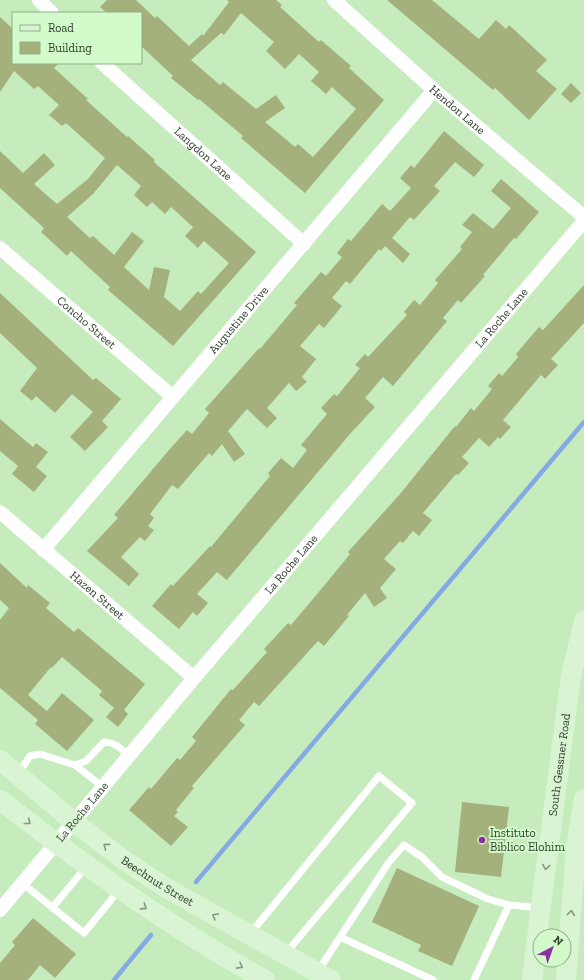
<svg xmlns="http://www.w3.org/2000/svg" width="584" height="980" font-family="'Zilla Slab',serif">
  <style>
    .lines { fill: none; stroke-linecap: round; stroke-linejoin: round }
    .stream { stroke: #85a9e3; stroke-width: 4.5 }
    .building { fill: #a4b17c; fill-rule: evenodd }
    .service { stroke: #fff; stroke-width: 7 }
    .minor { stroke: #fff; stroke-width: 14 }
    .secondary { stroke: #d9f4d2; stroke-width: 20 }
    .oneway { stroke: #83987e }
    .poi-dot { fill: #8a319d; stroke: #d3faca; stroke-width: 1.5 }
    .labels { text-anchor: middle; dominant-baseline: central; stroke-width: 4; stroke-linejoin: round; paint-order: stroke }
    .street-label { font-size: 12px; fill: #2d3c29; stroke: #d3faca }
    .poi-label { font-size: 12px; fill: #2d3c29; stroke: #d3faca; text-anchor: start }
  </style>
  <rect width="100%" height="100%" fill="#c6ecbd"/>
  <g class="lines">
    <path class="stream" d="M196,882L584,422
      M114,980L151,935"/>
  </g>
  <path class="building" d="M107,0H136L155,18L157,16L189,46L202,34L203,36L229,2L227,0H276L282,5L280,7L319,42L321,40L351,66L349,68L384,100L305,193L241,138L243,136L199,99L198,100L171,78L173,76L141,46V13H107L100,7ZM241,13L274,42L266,51L285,69L299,54L319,72L311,81L326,94L332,87L356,109L313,157L298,144L295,147L265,122L285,108L276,95L256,109L223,82L220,85L191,60L221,33L224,35Z
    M387,0H432L479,39L496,20L506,29L509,25L547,60L536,71L557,89L529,120L495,88L493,90Z
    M0,17L13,29V63H59L54,68L88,99L86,100L127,137L128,136L155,160L154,162L256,252L173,346L108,290L110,287L71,251L67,256L41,232L44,228L0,188V151L23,173L44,153L55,165L34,184L57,204L88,179L105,158L66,123L62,126L49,115L59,105L38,86L34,89L14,71L0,92ZM117,165L141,186L134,195L147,207L152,202L165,214L171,207L193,227L185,236L198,248L204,241L229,263L201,294L198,291L180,311L164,297L170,270L154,267L149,290L124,267L144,241L132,232L114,255L93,236L90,238L67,217L93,194Z
    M571,83L581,93L571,103L561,94Z
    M444,131L484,165L474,177L455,162L434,186L440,191L414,220L410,217L392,238L410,254L403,263L385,246L381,251L379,249L350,284L346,281L332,298L342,306L324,328L319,324L300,346L316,359L302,377L307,382L296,391L289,383L267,408L277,418L267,428L247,409L228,431L245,454L234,462L222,444L212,456L209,453L178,489L172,485L150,514L154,518L148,526L154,530L145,541L140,537L121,557L139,574L129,586L87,551L118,518L114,515L169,450L187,430L192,434L209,413L205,409L259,348L260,349L297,305L294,303L321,272L326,276L342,257L337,253L348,239L351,241L382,204L390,211L411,188L400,178L411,165L414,168Z
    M501,179L539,212L516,239L514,238L483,275L485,276L461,303L458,300L443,318L447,321L393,386L383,377L365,398L375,407L350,434L227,580L217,572L197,594L208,603L197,616L193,612L179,629L152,606L171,584L173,586L210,546L211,547L270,476L268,473L281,458L293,468L307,450L301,445L327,414L321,408L334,394L337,396L360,368L355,365L365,354L368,357L407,315L404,312L414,300L420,305L438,283L435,280L462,249L460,247L472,232L462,225L473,213L493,229L511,208L491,191Z
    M584,285V323L551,359L558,365L545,379L541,375L503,420L511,427L500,439L498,437L489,447L479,438L462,457L469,463L458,475L456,474L423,513L432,520L419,536L413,531L403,543L400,541L384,559L396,569L380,588L387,598L374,607L365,593L347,615L349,616L324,646L318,641L259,706L254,702L239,720L245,725L192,786L194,788L176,810L178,812L174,816L188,827L171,846L129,810L149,787L151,789L177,758L180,760L196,741L192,737L231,689L233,690L267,652L264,649L288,623L291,625L323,587L350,554L348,552L400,494L455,426L456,427L471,408L474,411L492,389L488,386L499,373L502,376L518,357L516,354L539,327L543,330Z
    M0,293L93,380L96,378L121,399L102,421L108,427L85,451L70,437L93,412L72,394L55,413L36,396L32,401L20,391L37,368L0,333Z
    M0,419L33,447L36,443L48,452L36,467L47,476L34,492L12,474L18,466L0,451Z
    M0,563L27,588L28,585L50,603L46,608L74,632L78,628L145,684L124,710L128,714L118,727L106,717L114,708L99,695L102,691L62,657L52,668L51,667L28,695L47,711L62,693L94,720L67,751L35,724L38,720L0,688V620L9,608L0,600Z
    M462,802L509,807L501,877L455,872Z
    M397,868L479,906L452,966L418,951L421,945L372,922Z
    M33,918L76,954L55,978L40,965L28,980H0V963L15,945L12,942Z"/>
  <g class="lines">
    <path class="service" d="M75,765L103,787
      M18,774L30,756L40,754L75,765L86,761L104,742C115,742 121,749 129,756
      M22,883L84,933L119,890
      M52,908L86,867
      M250,934L379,776L412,803L286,953
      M340,937L433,980
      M318,971L389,862L404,845L422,857L442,877L488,899L509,905L540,908
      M474,980L509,905"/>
    <g class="minor">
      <path d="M39,0L52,13"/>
      <path id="s1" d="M334,0L434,90L584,217"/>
      <path id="s2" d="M102,63L304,244"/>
      <path id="s3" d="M0,248L173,397"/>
      <path id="s4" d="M0,512L194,678"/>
      <path id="s5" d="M43,550L434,90"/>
      <path id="s6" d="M0,910L194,678L584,221"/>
    </g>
    <g class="secondary">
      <path id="s7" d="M0,760L74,822L124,860L166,888L331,980"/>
      <path d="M0,800C85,866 171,928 265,980"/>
      <path id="s8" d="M532,980L541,905L571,676L584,621"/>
      <path d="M566,980L576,847L584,799"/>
    </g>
  </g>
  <defs><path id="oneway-chevron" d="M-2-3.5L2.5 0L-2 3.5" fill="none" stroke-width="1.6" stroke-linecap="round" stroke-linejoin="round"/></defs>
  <g class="oneway">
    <use href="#oneway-chevron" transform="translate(28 822) rotate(38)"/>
    <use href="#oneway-chevron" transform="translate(106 846) rotate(-143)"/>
    <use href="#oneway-chevron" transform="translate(546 867) rotate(98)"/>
    <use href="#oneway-chevron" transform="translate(144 907) rotate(33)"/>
    <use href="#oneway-chevron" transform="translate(571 913) rotate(-85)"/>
    <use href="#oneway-chevron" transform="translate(215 916) rotate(-150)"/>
    <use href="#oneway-chevron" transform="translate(240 966) rotate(29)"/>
  </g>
  <circle class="poi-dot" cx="482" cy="840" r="4"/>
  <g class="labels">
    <g class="street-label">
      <text stroke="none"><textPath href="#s1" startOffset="165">Hendon Lane</textPath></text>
      <text stroke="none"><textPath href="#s2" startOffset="136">Langdon Lane</textPath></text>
      <text stroke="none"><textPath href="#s6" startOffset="776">La Roche Lane</textPath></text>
      <text stroke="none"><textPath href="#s5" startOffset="302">Augustine Drive</textPath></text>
      <text stroke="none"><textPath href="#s3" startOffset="114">Concho Street</textPath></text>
      <text stroke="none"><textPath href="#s6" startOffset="452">La Roche Lane</textPath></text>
      <text stroke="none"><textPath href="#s4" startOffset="128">Hazen Street</textPath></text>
      <text stroke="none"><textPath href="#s8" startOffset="217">South Gessner Road</textPath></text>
      <text stroke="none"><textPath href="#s6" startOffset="128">La Roche Lane</textPath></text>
      <text stroke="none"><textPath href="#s7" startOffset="199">Beechnut Street</textPath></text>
    </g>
    <g class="poi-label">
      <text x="490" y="833">Instituto<tspan x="490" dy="14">Biblico Elohim</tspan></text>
    </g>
  </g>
  <rect x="12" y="12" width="130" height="52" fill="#d3faca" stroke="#91ae8a"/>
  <rect x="20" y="25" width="20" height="6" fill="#d9f4d2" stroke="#91ae8a"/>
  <text x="48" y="32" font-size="12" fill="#2d3c29">Road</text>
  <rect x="20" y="42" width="20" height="12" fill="#a4b17c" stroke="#91ae8a"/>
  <text x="48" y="52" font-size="12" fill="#2d3c29">Building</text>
  <g transform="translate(552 948) rotate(41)"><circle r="19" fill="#d3faca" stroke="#91ae8a"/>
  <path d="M0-3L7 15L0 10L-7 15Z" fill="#8a319d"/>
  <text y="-6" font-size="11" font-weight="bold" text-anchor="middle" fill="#2d3c29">N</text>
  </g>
</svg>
